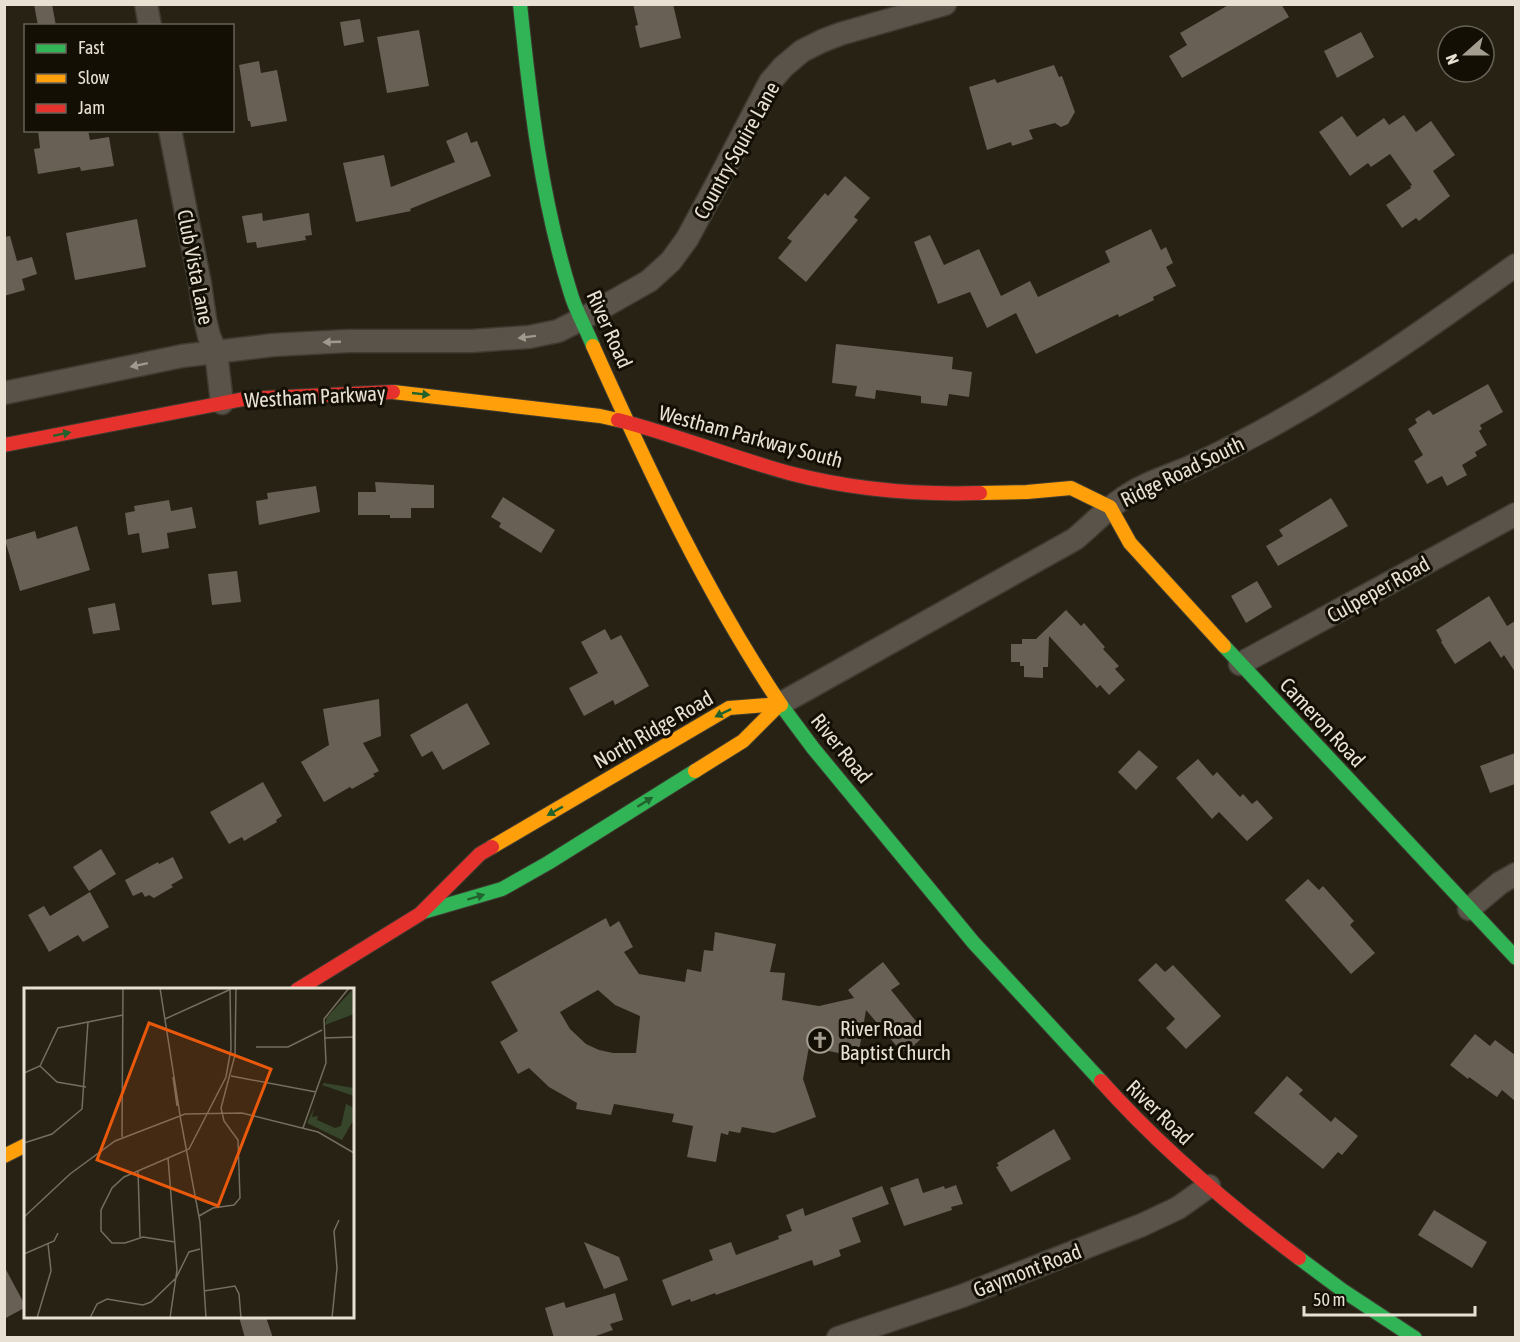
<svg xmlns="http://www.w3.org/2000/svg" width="1520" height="1342" font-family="'Asap Condensed',sans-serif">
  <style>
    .building { fill: #685f55; fill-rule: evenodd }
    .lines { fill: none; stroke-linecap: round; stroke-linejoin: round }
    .street-casing { stroke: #3f3b31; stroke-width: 25 }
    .fast-casing { stroke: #3f3b31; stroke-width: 16 }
    .slow-casing { stroke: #3f3b31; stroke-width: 16 }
    .jam-casing { stroke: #3f3b31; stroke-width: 16 }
    .street { stroke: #59534a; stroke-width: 22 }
    .fast { stroke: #30b455; stroke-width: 14 }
    .slow { stroke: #ff9f0a; stroke-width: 14 }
    .jam { stroke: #e5322d; stroke-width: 14 }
    .oneway { fill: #a09a8e }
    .oneway2 { fill: #22622d }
    .labels { text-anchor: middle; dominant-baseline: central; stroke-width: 6; stroke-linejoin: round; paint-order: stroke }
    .street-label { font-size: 21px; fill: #e8e1d3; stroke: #130f05 }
    .poi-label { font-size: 21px; fill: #e8e1d3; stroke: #130f05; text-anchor: start }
    .inset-road { fill: none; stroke: #746e60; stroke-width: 1.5 }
    .view { fill: #e8590c; fill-opacity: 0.15; stroke: #e8590c; stroke-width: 3 }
    .inset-edge { fill: none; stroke: #e8e1d3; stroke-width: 3 }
  </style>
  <rect width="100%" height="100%" fill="#272214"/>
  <path class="building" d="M34,4H52L56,26H38Z
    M633,4H673L681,38L640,48L635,26L638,25Z
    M1230,4H1281L1289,17L1182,78L1169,56L1187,45L1180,33Z
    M360,19L364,42L344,46L340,22Z
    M419,30L429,86L387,93L377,37Z
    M1361,32L1374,57L1337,78L1324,51Z
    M259,61L261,73L277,70L287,121L251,127L250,121H248L239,65Z
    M1054,65L1059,77L1062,76L1075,112L1068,124L1061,127L1055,123L1029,130L1033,139L1012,146L1011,142L987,150L969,87L995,79L997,83Z
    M1404,115L1416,132L1431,121L1455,155L1433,171L1450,196L1419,221L1416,218L1402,228L1386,205L1411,188L1410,186L1412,185L1390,154L1371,167L1368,163L1350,176L1319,132L1342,116L1357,137L1384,118L1389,125Z
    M38,130H88L90,140L109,137L114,166L81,171L80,167L38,174L34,149L40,148Z
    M467,132L471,143L477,141L491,176L410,209L411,211L356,222L343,163L384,155L391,187L455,162L446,141Z
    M845,176L870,198L854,217L858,220L806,282L778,258L792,241L787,238L825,193L828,196Z
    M262,213L263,221L309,213L312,235L305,236L306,240L257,248L256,242L247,243L242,216Z
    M137,219L146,267L75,280L66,233Z
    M1151,229L1161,250L1166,247L1173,263L1166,267L1176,286L1153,297L1154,300L1119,317L1118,314L1036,354L1016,313L987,328L970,292L938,304L914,242L930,235L944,265L979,249L1001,296L1030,281L1038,297L1110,262L1105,251Z
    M10,236L17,261L32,257L37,274L22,279L25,290L4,296V237Z
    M836,344L953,357L952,369L972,372L969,397L949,394L947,406L921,403V396L876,390L875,399L855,396L857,386L832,383Z
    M1488,384L1503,412L1480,425L1482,429L1479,431L1487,445L1475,452L1477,456L1462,465L1467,475L1447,486L1442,476L1427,484L1414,461L1423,455L1408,429L1417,423L1415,419L1429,410L1433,415Z
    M375,482L434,485V508H411V518H390V515H358V492H376Z
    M316,486L320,512L259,525L256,501L268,499L267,493Z
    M503,497L555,530L541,553L499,527L501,523L491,517Z
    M1331,498L1348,526L1278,566L1266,546L1283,536L1279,530Z
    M169,500L171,511L192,507L196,528L167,533L169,548L142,553L139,533L128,535L125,513L135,511L134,506Z
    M77,526L90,570L20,591L5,540L35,531L37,539Z
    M237,571L241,602L212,605L208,574Z
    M1257,581L1272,607L1246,623L1231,596Z
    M1489,596L1507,626L1515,621V672L1504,655L1501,658L1490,641L1455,664L1441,642L1442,641L1436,630Z
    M115,603L120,630L93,634L88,608Z
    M1066,610L1081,626L1084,623L1105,647L1103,649L1119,666L1115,669L1125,680L1109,695L1100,685L1097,688L1049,636L1048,667H1043V678L1024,677V666H1020V662H1011V644H1022V639H1036Z
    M605,629L611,640L621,635L649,686L615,705L613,700L584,716L569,688L598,673L581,642Z
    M379,699L381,736L363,743L379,771L373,774L375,776L352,789L350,787L324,802L301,762L329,745L323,709Z
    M467,703L490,744L443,770L432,751L422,757L410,735Z
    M1139,750L1158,767L1136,790L1118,772Z
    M1515,753V784L1490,793L1480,766Z
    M1198,759L1213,776L1217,772L1240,797L1243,794L1252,804L1257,800L1273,818L1247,841L1219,812L1212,819L1176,778Z
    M263,782L282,816L276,820L277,822L244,841L242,837L229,844L210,812Z
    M101,849L116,874L89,891L73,867Z
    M173,857L183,878L171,885L173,887L154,898L149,895L145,897L142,892L133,896L125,880L158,862L159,864Z
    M1308,879L1319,890L1323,886L1354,921L1350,925L1375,953L1351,974L1285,900Z
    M90,892L109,927L83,942L78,935L49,952L28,915L44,906L50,916Z
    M606,918L610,927L619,921L633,947L624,952L639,974L685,982L687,969L701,972L704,950L713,951L715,932L776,944L770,972L785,973L782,1000L819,1006L854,998L848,990L883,962L900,984L891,990L923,1030V1037L908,1051L900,1050L866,1010L858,1057L809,1047L803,1079L816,1117L774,1133L742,1127L740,1133L729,1131L728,1135L721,1133L716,1162L687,1157L693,1126L672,1122L674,1114L614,1104L611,1115L576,1109L577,1103L549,1087L529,1068L518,1074L500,1042L518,1031L491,982ZM598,990L615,1005L640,1016L636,1053H613L599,1050L586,1044L570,1029L560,1012Z
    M1156,963L1165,972L1173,965L1221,1016L1186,1049L1166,1028L1175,1019L1138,980Z
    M1475,1034L1490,1046L1495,1040L1515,1055V1101L1502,1090L1497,1097L1469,1077L1468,1079L1450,1065Z
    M1287,1076L1303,1090L1299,1094L1331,1122L1335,1117L1358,1136L1342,1155L1338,1152L1323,1169L1254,1113Z
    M1054,1129L1071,1159L1011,1192L996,1167L999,1166L997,1163Z
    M918,1178L923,1193L944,1186L945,1189L956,1185L963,1204L951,1207L952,1210L904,1226L890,1188Z
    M882,1186L889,1204L852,1218L861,1242L839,1250L841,1256L814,1266L812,1260L716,1295L715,1293L691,1302L690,1299L672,1306L662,1280L713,1260L709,1250L731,1242L736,1255L779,1239L778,1236L792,1231L786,1215L803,1208L805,1216Z
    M1434,1210L1487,1242L1472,1268L1418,1235Z
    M584,1242L619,1257L628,1280L604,1289Z
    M4,1266L26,1307L4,1319Z
    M615,1293L623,1320L610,1324L613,1330L590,1338H554L545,1308L564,1302L566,1308Z
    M239,1317H266L273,1338H245Z"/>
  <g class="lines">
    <g class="street-casing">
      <path id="street" d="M146,4L150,26
        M170,130L200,284L205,319L209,336L216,352L222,403
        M4,393L182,356L273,345L348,341H472L529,337L558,331L582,319L649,281L671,261L687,239L714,189L770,82L783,67L802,51L822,41L840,34L945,4
        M1240,664L1516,514
        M780,704L1075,539C1094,523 1110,505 1131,493C1150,481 1170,476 1190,467C1223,452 1256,435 1287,417C1367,372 1441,318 1516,265
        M1469,909L1500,883L1516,874
        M838,1338L962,1296L1142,1225L1178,1208L1209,1186"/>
    </g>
    <g class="fast-casing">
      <path id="fast" d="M520,4C530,101 541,198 570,291C575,310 586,328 593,346
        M1224,646L1516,958
        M781,705L813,748L973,942L1101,1081
        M423,912L502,889L548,863L695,771
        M1299,1258L1342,1290L1415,1338"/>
    </g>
    <g class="slow-casing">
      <path id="slow" d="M593,346C648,469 706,593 781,705
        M393,392L600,416L618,420
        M980,493L1027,492L1071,488L1110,507L1130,543L1224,646
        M695,771L743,741L780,704
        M492,847L729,708L780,704
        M4,1156L26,1145"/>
    </g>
    <g class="jam-casing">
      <path id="jam" d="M618,420C676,435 731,457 789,473C850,489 916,495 980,493
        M4,445L244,399L393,392
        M297,990L420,914L480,854L492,847
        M1101,1081C1160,1147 1228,1205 1299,1258"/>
    </g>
    <use href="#street" class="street"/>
    <use href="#fast" class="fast"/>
    <use href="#slow" class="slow"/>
    <use href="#jam" class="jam"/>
  </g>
  <defs><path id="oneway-solid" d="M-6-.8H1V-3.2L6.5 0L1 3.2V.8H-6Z" transform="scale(1.5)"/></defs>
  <g class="oneway">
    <use href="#oneway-solid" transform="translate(527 337) rotate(173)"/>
    <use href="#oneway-solid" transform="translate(332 342) rotate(178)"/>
    <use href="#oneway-solid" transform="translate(139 365) rotate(168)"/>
  </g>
  <g class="oneway2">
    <use href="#oneway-solid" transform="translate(421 394) rotate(6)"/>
    <use href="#oneway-solid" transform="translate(62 434) rotate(-12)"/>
    <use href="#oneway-solid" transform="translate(723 713) rotate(154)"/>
    <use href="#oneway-solid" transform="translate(645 802) rotate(-32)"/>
    <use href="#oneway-solid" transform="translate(555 811) rotate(151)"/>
    <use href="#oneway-solid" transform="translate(476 897) rotate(-17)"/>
  </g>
  <defs>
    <g id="church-ring" transform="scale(1.35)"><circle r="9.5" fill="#130f05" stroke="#a49e90" stroke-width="1.5"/><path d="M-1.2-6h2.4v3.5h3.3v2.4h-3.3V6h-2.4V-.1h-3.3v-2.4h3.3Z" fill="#a49e90"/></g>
  </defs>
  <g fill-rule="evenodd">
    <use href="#church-ring" x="820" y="1040"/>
  </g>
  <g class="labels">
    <g class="street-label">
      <text transform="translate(736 150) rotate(-61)">Country Squire Lane</text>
      <text transform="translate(196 267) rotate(79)">Club Vista Lane</text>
      <text transform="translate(610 329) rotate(66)">River Road</text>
      <text transform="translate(315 396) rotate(-3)">Westham Parkway</text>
      <text transform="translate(751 436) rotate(15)">Westham Parkway South</text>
      <text transform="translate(1182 471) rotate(-26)">Ridge Road South</text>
      <text transform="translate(1378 589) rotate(-29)">Culpeper Road</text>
      <text transform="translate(1323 722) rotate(47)">Cameron Road</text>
      <text transform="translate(653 729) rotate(-30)">North Ridge Road</text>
      <text transform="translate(842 748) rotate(51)">River Road</text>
      <text transform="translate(1160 1112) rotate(44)">River Road</text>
      <text transform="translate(1027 1270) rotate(-21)">Gaymont Road</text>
    </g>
    <g class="poi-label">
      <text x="840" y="1028">River Road<tspan x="840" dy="24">Baptist Church</tspan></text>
    </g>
  </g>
  <g transform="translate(24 988)">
    <rect width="330" height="330" fill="#272214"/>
    <path d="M330,0V26L301,37L303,29ZM300,95L330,100V108L298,97ZM322,116L330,120V131L318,152L283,135L290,120L288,129L294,128L293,132L311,140L317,138Z" fill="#37452b"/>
    <path class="inset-road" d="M136,0L156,127M141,31L205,2M300,50L330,49M232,59H264L298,42M16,78L33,94L62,99M0,85L16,78L34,40L99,27M207,88L292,104M149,89L153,118M156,128L176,234L182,330M279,140L302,75L300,31L325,0M98,149L99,0M0,155L28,146L58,121L64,34M144,170L153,282L146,330M114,182L116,249M175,228L189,220L210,217L216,210L214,152L200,133L197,120L211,67L212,0M0,229L46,186L91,153L161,126L218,125L294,144L330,165M151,254L119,249L101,255H88L77,243V222L88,200L100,189L165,161L202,89L207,61L206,0M0,266L30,253L34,245M180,303L211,298L215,306L217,330M13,330L27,283L24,256M66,330L73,316L83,311L119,317L127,314L152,290L165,264L176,261M308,330L313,280L310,243L315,232"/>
    <path class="view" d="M125,35L247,81L194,218L73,172Z"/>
    <rect width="330" height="330" class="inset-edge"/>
  </g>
  <rect width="1520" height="1342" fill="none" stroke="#e8e1d3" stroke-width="12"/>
  <rect x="24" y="24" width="210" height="108" fill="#130f05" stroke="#686357" stroke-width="1.5"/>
  <rect x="36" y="44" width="30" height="9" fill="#30b455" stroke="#686357" stroke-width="1.5"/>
  <text x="78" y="54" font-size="18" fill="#e8e1d3">Fast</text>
  <rect x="36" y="74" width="30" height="9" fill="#ff9f0a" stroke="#686357" stroke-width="1.5"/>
  <text x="78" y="84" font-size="18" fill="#e8e1d3">Slow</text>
  <rect x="36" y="104" width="30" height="9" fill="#e5322d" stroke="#686357" stroke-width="1.5"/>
  <text x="78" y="114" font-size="18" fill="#e8e1d3">Jam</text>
  <g transform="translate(1466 54) rotate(249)"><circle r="28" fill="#130f05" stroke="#686357" stroke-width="1.5"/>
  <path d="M0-4.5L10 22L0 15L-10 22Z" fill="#a49e90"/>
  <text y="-9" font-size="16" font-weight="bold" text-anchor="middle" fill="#e8e1d3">N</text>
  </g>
  <path d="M1304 1306v9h171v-9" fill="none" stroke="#e8e1d3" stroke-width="3"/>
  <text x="1313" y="1306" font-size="18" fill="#e8e1d3" stroke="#130f05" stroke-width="4.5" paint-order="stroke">50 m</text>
</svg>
